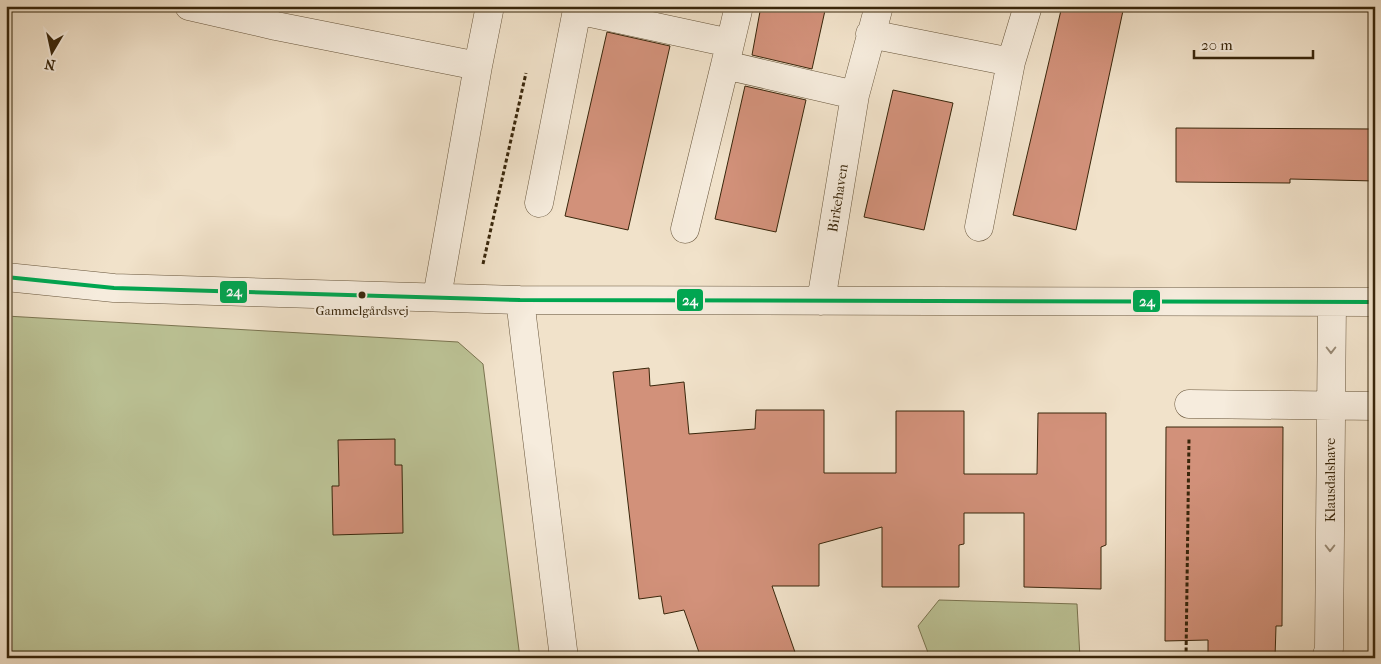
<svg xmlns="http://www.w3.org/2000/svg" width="1381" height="664" font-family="'IM FELL French Canon',serif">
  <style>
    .green { fill: #bcc396; stroke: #7a7450 }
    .building { fill: #d2917a; stroke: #39260b }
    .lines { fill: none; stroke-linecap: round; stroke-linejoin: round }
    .minor-casing { stroke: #67553b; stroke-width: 29 }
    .path { stroke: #39260b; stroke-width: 3; stroke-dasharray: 4 2.5; stroke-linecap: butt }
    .minor { stroke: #f6ecdd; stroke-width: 28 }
    .bus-1-casing { stroke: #f6ecdd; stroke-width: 8 }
    .bus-1 { stroke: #00a651; stroke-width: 4 }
    .oneway { stroke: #988974 }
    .bus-dot { fill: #39260b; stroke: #f6ecdd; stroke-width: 2 }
    .labels { text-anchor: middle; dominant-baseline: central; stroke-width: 4; stroke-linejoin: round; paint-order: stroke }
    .bus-label { font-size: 13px; fill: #39260b; stroke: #f6ecdd }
    .street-label { font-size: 14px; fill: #39260b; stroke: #f6ecdd }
    .line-badge { stroke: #f6ecdd; stroke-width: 2 }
    .badge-label { font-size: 14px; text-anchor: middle; font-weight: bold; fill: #fff }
  </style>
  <rect width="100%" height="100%" fill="#f1e2ca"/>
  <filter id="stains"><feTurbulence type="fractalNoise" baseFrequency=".004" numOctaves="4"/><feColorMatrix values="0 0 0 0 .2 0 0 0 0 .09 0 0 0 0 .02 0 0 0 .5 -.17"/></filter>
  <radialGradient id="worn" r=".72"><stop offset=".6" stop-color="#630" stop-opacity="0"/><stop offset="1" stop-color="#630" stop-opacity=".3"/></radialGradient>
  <path class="green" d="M6,316L458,342L483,364L520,658H6Z
    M939,600L1077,604L1080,658H930L918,626Z"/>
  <path class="building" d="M761,6H826L812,69L752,55Z
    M1062,6H1124L1076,230L1013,215Z
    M607,32L670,46L628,230L565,216Z
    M745,86L806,100L776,232L715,219Z
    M893,90L953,103L924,230L864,217Z
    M1176,128L1375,129V181L1290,179V183L1176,182Z
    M649,368L650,386L684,382L689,434L755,429L756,410H824V473H896V411H964V474H1037L1038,413H1106V545L1101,547V589L1024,587V513H964V544L959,545V587H882V527L819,544V586H772L797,658H701L684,610L664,614L661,596L639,599L613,372Z
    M1166,427H1283L1282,626H1276L1275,658H1208V640L1165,641Z
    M395,439V465H402L403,533L333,535L332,486H339L338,440Z"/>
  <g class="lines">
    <g class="minor-casing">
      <path id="minor" d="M189,6L276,26L478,66L437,297
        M578,6L577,10L730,43
        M739,6L725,65L855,95
        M870,34L1011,62L1028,6
        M478,66L490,6
        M539,203L577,10
        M979,227L1011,62
        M685,229L725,65
        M6,277L114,288L520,300L1375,302
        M520,300L564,658
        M821,301L855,95L879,6
        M1189,404L1375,406
        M1326,658L1329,649L1332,302"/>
    </g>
    <path class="path" d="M483,264L526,73
      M1186,658L1189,438"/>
    <use href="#minor" class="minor"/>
    <g class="bus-1-casing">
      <path id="bus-1" d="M6,277L114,288L520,300L1375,302"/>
    </g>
    <use href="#bus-1" class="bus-1"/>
  </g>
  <defs><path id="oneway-chevron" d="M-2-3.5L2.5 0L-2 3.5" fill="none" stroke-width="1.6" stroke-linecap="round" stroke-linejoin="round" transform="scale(1.25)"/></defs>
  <g class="oneway">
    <use href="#oneway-chevron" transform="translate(1331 350) rotate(90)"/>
    <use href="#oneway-chevron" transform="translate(1330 548) rotate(90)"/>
  </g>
  <circle class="bus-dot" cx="362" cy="295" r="4.5"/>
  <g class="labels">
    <g class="bus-label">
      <text x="362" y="310">Gammelgårdsvej</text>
    </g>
    <g class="street-label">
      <text transform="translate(838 198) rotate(-81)">Birkehaven</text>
      <text transform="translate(1330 480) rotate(-90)">Klausdalshave</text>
    </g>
  </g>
  <g class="line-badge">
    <rect x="219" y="280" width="29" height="24" rx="5" fill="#00a651"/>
    <rect x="676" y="288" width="28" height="24" rx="5" fill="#00a651"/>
    <rect x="1132" y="289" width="29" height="24" rx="5" fill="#00a651"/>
  </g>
  <g class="badge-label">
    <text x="234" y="296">24</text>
    <text x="690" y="305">24</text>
    <text x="1147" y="306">24</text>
  </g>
  <rect width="1381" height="664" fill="none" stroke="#f1e2ca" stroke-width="25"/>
  <rect x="8" y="8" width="1366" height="649" fill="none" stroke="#39260b" stroke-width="2.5"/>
  <rect x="12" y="12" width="1356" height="639" fill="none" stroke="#39260b"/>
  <g transform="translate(52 52) rotate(189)" stroke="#f6ecdd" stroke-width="4" paint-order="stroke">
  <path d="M0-4L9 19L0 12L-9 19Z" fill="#39260b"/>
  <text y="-8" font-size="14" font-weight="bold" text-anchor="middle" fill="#39260b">N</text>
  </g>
  <path d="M1194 50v8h119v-8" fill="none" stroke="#39260b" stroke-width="2.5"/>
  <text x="1201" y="50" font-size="15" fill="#39260b" stroke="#f6ecdd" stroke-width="4" paint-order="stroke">20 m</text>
  <rect width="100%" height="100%" filter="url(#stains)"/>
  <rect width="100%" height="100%" fill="url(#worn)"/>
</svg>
